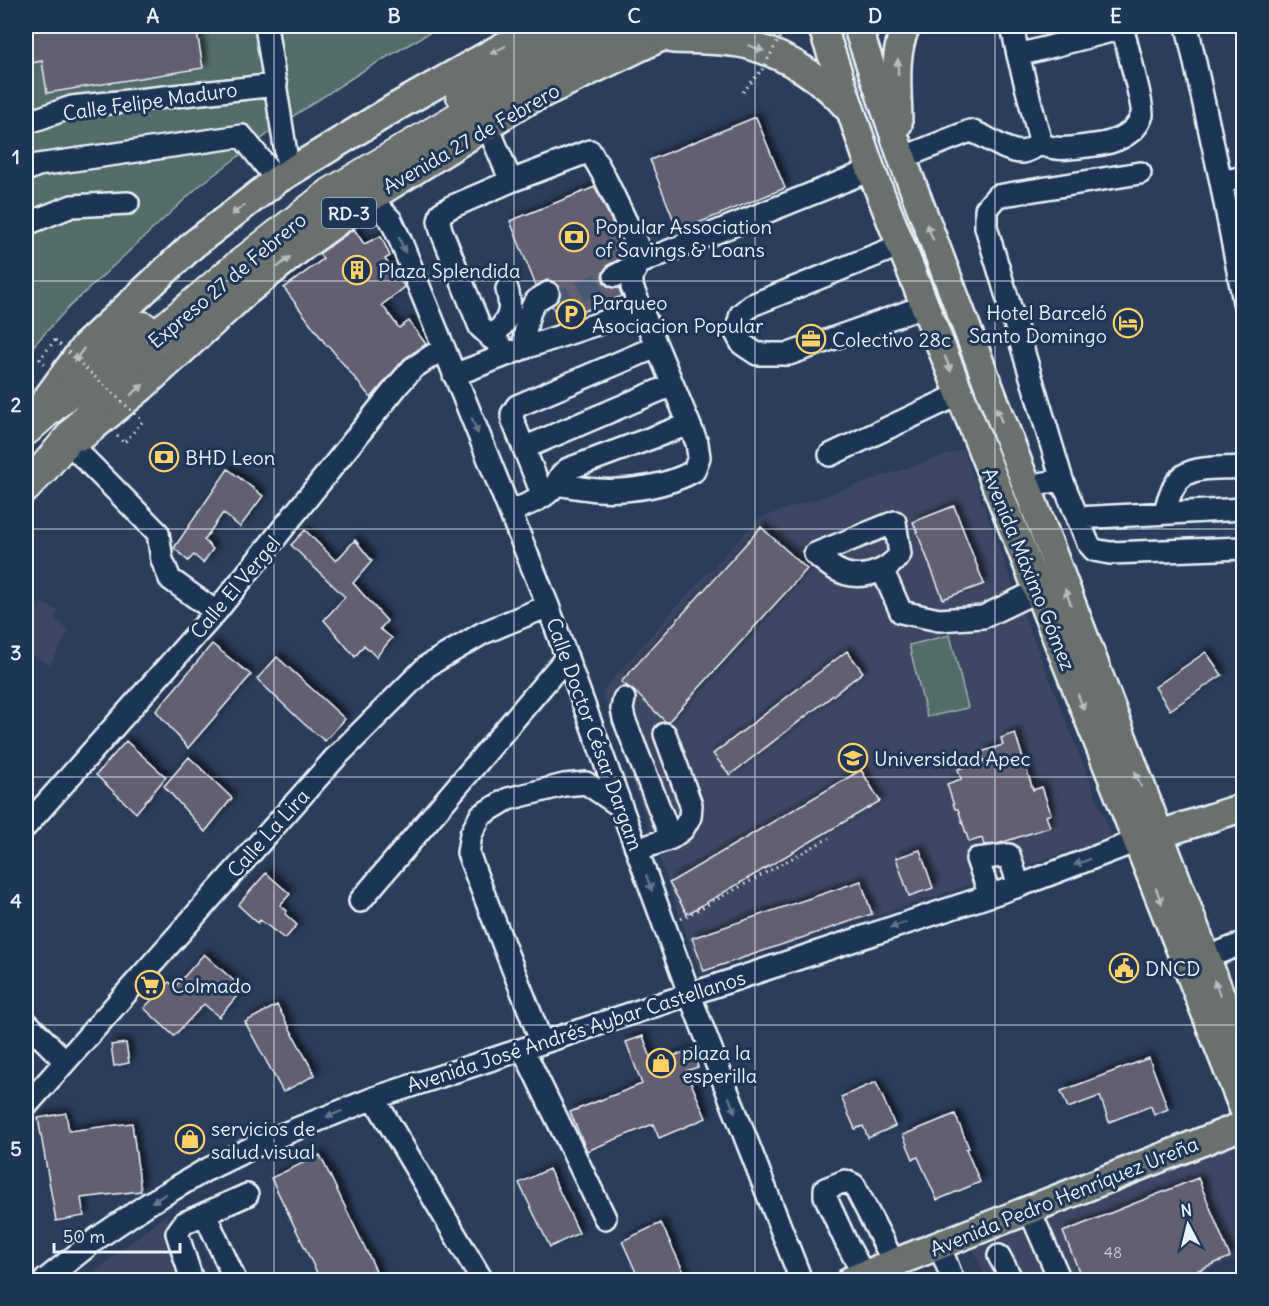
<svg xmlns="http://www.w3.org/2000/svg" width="1269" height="1306" font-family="Delius,sans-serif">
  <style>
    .built { fill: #3c4764 }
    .green { fill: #536d6b; stroke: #9eafb2; stroke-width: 1.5 }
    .building { fill: #645f73; stroke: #e8f1f8; stroke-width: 1.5; filter: url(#shadow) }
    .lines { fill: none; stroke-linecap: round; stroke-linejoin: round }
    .minor-tunnel { stroke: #475874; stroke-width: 21; stroke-dasharray: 21 10; stroke-linecap: butt }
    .minor-casing { stroke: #e8f1f8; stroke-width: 26 }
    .major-casing { stroke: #e8f1f8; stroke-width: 32 }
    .highway-casing { stroke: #e8f1f8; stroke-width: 34 }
    .path { stroke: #e8f1f8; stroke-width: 3; stroke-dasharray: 1.5 4.5; stroke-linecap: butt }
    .minor { stroke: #1d3557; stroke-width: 21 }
    .major { stroke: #6a706d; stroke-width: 27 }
    .highway { stroke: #6a706d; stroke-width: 30 }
    .path-bridge { stroke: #e8f1f8; stroke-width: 3; stroke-dasharray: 1.5 4.5; stroke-linecap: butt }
    .oneway { fill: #b6bdc0 }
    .oneway2 { fill: #64778f }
    .grid { fill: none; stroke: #e8f1f8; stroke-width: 1.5; stroke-opacity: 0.55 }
    .labels { text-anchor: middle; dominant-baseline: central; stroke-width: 6; stroke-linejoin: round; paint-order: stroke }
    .number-label { font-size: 16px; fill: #c7ccd7 }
    .shield { fill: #1d3557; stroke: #abb9c8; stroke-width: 1.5 }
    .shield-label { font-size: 18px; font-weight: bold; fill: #e8f1f8 }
    .street-label { font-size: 20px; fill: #e8f1f8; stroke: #1d3557 }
    .poi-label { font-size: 20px; fill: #e8f1f8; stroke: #1d3557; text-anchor: start }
    .neatline { fill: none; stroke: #e8f1f8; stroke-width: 2 }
    .grid-label { font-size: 20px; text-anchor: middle; font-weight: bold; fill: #e8f1f8 }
  </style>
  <defs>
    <filter id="shadow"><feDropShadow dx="4.5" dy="-4.5" stdDeviation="3" flood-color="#0009"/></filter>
  </defs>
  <rect width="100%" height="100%" fill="#2b3d5d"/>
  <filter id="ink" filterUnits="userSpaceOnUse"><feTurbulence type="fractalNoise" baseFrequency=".0167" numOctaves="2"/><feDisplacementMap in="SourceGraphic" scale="12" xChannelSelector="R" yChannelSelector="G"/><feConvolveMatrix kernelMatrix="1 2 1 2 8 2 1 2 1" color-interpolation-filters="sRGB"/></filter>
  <g filter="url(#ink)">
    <path class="built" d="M963,449L1018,600L1112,837L700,974L602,692L677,606L760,518Z
      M26,601L38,606L39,602L59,611L54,618L69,631L50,665L26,652Z
      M1243,1140V1256L1183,1280H986L973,1247Z
      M166,1214L184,1280H85Z"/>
    <path class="green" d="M26,26H445L429,33L361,72L281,124L198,187L68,308L26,354Z
      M950,635L968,708L927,717L909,645Z"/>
    <path class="building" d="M26,26H196L203,68L47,93L42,61L26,64Z
      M756,117L785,188L678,231L650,160Z
      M595,187L628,255L608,265L602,275L604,283L609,287L619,288L622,296L559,321L552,305L560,298L559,286L554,282L547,280L536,286L510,221Z
      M354,229L364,244L381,236L390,256L385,259L405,287L382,305L399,328L409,321L426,344L404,359L371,398L328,345L327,346L284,288L323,259L319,254Z
      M228,469L263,496L240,527L223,513L204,540L213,549L203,563L194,555L188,561L174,548Z
      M954,506L984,584L943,599L913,522Z
      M761,527L807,569L668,722H666L633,690L621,682Z
      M305,530L336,561L355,540L372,561L353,583L387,621L380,629L392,638L376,657L364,645L355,657L324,620L345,597L291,545Z
      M212,644L251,675L188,748L156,711Z
      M847,651L863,672L730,775L713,754Z
      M1206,652L1222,675L1170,710L1155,687Z
      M277,657L345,719L325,741L303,723L257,679Z
      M1015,733L1033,790L1042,787L1051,814L1046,816L1050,827L997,844L984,845L982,838L969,842L958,809H955L947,784L961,779L958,769L984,761L981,752L1003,745L1001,738Z
      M126,741L166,777L136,813L96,775Z
      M189,757L232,798L205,832L164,786Z
      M861,770L880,801L687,914L669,883Z
      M920,850L933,888L909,896L896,858Z
      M266,873L290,894L280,905L287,911L285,914L297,925L285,939L260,920L258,923L238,905Z
      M861,881L872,914L704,971L692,938Z
      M204,954L243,989L219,1017L204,1004L174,1036L144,1008L169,982L175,987Z
      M277,1005L315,1075L283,1092L245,1022Z
      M643,1036L653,1064L692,1049L698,1067L686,1071L706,1118L659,1138L653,1124L587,1151L570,1112L642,1084L626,1042Z
      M126,1043L129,1063L114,1066L111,1045Z
      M1149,1058L1168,1109L1154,1115L1151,1106L1109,1122L1100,1096L1068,1108L1061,1091Z
      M876,1082L895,1126L868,1138L863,1126L855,1129L841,1097Z
      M66,1113L69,1131L132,1123L141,1191L81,1198L84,1216L56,1221L38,1118Z
      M955,1114L969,1148L966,1149L980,1182L937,1200L918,1157L913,1159L903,1135Z
      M320,1155L381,1281H321L271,1178Z
      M549,1169L579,1233L550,1247L519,1183Z
      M1198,1178L1230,1257L1172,1281H1083L1063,1232Z
      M661,1223L688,1281H640L622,1241Z"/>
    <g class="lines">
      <path class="minor-tunnel" d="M552,304L615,276"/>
      <g class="minor-casing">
        <path id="minor" d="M266,26L289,173
          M1012,26L1018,55L1041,144
          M1187,26L1221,182L1244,302
          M1018,55L1123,28
          M26,123L72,107L276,85
          M487,125L511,181
          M902,158L970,131C987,135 1005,153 1023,152C1028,151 1036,146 1041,144C1058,152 1076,147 1095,145C1113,143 1136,135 1142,115C1144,107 1125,39 1122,26
          M26,170L38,165L242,136L277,180
          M1140,173L997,196L986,209V227L1062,480L1088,543L1094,550L1110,553L1244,548
          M1221,182L1244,177
          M370,198L391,220L401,242L548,606L689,993L801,1280
          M26,221L29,223L72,206L128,203
          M901,245L752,305L741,314L736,333L742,344L757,354H789L925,306
          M615,276L639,263L871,170
          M491,338C509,321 513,312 507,289
          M524,348C525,334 526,313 536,301C539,298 544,296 548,293
          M510,354L480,327L441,230L439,221L441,213L451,207L511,181L590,151L603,174L645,261
          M454,375L524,348L640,310
          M71,445L158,533L162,560L170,579L216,612
          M524,448L672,385
          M830,455L960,394
          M556,484C570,486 584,489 598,490C629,492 668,486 694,471L699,457L697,443L632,287V276L639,263
          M1026,486L1062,480
          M543,496L513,421L512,414L517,406L656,347
          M510,512C524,505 543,500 553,488C561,479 556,477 568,469L689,424
          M1165,513C1175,461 1199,470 1244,467
          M1077,518L1244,509
          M895,522L900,554C886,574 857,582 835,569C828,565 821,559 815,554Z
          M883,571L901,612L939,620L983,617L1037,591
          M624,699L622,709L624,719L671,838
          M26,826L216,612L398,385L413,368L444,348
          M637,850L671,838L683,829L690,817L691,805L665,734
          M990,895L977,859L1009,855L1019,886
          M360,901L567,657
          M1205,958L1244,943
          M26,1022L65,1061
          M542,1043L477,877L468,853L471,834L481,815L508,799L564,785L586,783L620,806
          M523,1049L605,1218
          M374,1098L482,1280
          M26,1106L335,758L427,666L483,633L548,606
          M1029,1209L1060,1280
          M205,1214L235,1280
          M939,1245L953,1280
          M999,1256L1012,1280
          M864,1275L846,1242L825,1196V1189L845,1181L854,1185L894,1263
          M45,1280L99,1237L148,1204L204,1171L266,1141L374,1098L1019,886L1137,841
          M192,1280L177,1233L184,1223L247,1195"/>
      </g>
      <g class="major-casing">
        <path id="major" d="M822,26L871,170L1244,1110
          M857,26L902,158L1244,1057
          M673,39C696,40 731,39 752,46C789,57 823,79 848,108
          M898,124C898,92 892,56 906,26
          M40,408L85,346L194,244L277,180L396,107L504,46L551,26
          M82,436L142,387L246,292L302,247L370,198L525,102L657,39L698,26
          M1142,840L1244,807
          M851,1280L1244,1125"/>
      </g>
      <g class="highway-casing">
        <path id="highway" d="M461,94L512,67L599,26
          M26,430L143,327
          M26,487L44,468L151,340L238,266L331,193L466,113L613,42L660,26"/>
      </g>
      <path class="path" d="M743,92L761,71
        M45,364L40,359L55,340
        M117,436L124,443L143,421
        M681,919L829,838
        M1238,1151L1244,1166"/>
      <use href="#minor" class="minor"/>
      <use href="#major" class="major"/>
      <use href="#highway" class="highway"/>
      <path class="path-bridge" d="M762,70L786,26
        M55,340L143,421"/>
    </g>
    <defs><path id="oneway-solid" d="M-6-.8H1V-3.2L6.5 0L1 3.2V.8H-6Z" transform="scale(1.5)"/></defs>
    <g class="oneway">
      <use href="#oneway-solid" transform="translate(756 48) rotate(21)"/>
      <use href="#oneway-solid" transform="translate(498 50) rotate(152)"/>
      <use href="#oneway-solid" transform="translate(898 67) rotate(-91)"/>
      <use href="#oneway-solid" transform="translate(238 210) rotate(143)"/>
      <use href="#oneway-solid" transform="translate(930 232) rotate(-111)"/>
      <use href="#oneway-solid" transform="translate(284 262) rotate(-39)"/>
      <use href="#oneway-solid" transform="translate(79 355) rotate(126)"/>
      <use href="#oneway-solid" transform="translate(948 364) rotate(68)"/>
      <use href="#oneway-solid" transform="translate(137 390) rotate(-39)"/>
      <use href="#oneway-solid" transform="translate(999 415) rotate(-111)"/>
      <use href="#oneway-solid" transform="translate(1068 597) rotate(-111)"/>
      <use href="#oneway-solid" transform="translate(1081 702) rotate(68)"/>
      <use href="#oneway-solid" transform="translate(1138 779) rotate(-111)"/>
      <use href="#oneway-solid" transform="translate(1159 896) rotate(68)"/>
      <use href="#oneway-solid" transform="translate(1217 988) rotate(-111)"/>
    </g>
    <g class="oneway2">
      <use href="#oneway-solid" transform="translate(402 245) rotate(67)"/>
      <use href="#oneway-solid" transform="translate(475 426) rotate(68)"/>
      <use href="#oneway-solid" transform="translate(1082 862) rotate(159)"/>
      <use href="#oneway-solid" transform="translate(649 883) rotate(70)"/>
      <use href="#oneway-solid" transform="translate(898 925) rotate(162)"/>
      <use href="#oneway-solid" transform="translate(732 1105) rotate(69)"/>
      <use href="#oneway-solid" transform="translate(334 1114) rotate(159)"/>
      <use href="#oneway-solid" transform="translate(159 1198) rotate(149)"/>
    </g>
  </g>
  <path class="grid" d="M274,26V1280M514,26V1280M755,26V1280M995,26V1280M26,281H1244M26,529H1244M26,777H1244M26,1025H1244"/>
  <defs>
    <g id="bank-ring" transform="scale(1.5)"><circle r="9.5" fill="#1d3557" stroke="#ffd166" stroke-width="1.5"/><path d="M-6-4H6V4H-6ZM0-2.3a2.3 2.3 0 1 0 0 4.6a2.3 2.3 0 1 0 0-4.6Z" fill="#ffd166"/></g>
    <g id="building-ring" transform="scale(1.5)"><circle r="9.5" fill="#1d3557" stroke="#ffd166" stroke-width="1.5"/><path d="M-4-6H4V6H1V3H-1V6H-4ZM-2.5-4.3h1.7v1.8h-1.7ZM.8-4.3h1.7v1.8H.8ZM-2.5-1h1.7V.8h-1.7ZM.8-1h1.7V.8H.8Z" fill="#ffd166"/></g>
    <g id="parking-ring" transform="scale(1.5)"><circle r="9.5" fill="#1d3557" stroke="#ffd166" stroke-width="1.5"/><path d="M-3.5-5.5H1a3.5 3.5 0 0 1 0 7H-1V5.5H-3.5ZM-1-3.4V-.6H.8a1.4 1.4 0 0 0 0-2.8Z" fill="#ffd166"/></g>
    <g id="hotel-ring" transform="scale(1.5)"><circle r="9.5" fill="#1d3557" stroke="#ffd166" stroke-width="1.5"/><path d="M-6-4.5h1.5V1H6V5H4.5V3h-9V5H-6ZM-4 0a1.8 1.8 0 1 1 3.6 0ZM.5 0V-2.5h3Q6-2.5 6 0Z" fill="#ffd166"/></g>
    <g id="office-ring" transform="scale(1.5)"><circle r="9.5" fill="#1d3557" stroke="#ffd166" stroke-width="1.5"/><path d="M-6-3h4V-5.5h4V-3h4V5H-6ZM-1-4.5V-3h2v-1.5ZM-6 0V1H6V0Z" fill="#ffd166"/></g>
    <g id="university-ring" transform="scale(1.5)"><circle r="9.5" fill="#1d3557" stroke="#ffd166" stroke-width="1.5"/><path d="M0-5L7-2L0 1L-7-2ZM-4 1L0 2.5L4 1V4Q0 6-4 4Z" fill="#ffd166"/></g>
    <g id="civic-ring" transform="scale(1.5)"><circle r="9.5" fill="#1d3557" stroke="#ffd166" stroke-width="1.5"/><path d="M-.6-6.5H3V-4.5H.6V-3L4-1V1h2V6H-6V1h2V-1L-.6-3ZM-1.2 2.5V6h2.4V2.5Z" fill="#ffd166"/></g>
    <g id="supermarket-ring" transform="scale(1.5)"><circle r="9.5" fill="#1d3557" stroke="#ffd166" stroke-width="1.5"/><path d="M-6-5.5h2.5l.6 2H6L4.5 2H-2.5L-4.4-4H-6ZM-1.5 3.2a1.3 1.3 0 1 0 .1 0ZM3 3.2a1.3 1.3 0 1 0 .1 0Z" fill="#ffd166"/></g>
    <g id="shop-ring" transform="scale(1.5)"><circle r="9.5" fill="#1d3557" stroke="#ffd166" stroke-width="1.5"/><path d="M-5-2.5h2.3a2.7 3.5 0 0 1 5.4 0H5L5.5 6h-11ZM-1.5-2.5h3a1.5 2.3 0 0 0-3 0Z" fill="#ffd166"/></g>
  </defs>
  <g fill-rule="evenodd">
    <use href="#bank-ring" x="574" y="237"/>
    <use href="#building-ring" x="357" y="270"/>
    <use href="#parking-ring" x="571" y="314"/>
    <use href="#hotel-ring" x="1128" y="323"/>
    <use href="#office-ring" x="811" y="339"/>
    <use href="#bank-ring" x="164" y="457"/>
    <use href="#university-ring" x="853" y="758"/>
    <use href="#civic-ring" x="1124" y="968"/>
    <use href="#supermarket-ring" x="150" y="985"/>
    <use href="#shop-ring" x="661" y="1063"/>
    <use href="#shop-ring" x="190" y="1139"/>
  </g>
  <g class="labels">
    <g class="number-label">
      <text x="1113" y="1252">48</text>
    </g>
    <rect class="shield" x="322" y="198" width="54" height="30" rx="4.5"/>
    <g class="shield-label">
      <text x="349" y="213">RD-3</text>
    </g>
    <g class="street-label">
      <text transform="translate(150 101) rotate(-8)">Calle Felipe Maduro</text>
      <text transform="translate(471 138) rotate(-30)">Avenida 27 de Febrero</text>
      <text transform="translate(227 280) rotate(-40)">Expreso 27 de Febrero</text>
      <text transform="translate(1029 569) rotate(68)">Avenida Máximo Gómez</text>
      <text transform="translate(235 587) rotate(-50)">Calle El Vergel</text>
      <text transform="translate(595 734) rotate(70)">Calle Doctor César Dargam</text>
      <text transform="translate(268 833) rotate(-48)">Calle La Lira</text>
      <text transform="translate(576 1031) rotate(-18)">Avenida José Andrés Aybar Castellanos</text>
      <text transform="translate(1064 1196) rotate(-22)">Avenida Pedro Henríquez Ureña</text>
    </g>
    <g class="poi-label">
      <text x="595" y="226">Popular Association<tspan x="595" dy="23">of Savings &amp; Loans</tspan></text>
      <text x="378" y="270">Plaza Splendida</text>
      <text x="592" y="302">Parqueo<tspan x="592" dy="23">Asociacion Popular</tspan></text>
      <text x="1107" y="312" text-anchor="end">Hotel Barceló<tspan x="1107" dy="23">Santo Domingo</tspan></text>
      <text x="832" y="339">Colectivo 28c</text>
      <text x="185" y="457">BHD Leon</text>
      <text x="874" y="758">Universidad Apec</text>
      <text x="1145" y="968">DNCD</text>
      <text x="171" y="985">Colmado</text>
      <text x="682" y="1052">plaza la<tspan x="682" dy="23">esperilla</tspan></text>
      <text x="211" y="1128">servicios de<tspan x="211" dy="23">salud visual</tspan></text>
    </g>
  </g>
  <rect width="1269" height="1306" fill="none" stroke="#1d3557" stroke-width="66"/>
  <g transform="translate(1188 1225) rotate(353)" stroke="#1d3557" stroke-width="4.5" paint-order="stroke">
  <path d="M0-4.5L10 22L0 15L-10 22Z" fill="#e8f1f8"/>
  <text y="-9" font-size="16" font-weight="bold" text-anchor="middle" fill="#e8f1f8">N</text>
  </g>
  <path d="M54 1243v9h126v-9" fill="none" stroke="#e8f1f8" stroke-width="3"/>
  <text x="63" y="1243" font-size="18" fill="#e8f1f8" stroke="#1d3557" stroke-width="4.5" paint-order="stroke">50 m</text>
  <rect x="33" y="33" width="1203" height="1240" class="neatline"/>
  <g class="grid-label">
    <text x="153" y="23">A</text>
    <text x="394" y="23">B</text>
    <text x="634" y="23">C</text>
    <text x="875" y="23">D</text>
    <text x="1116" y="23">E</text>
    <text x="16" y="164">1</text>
    <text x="16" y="412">2</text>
    <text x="16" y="660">3</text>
    <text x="16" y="908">4</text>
    <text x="16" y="1156">5</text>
  </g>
</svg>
